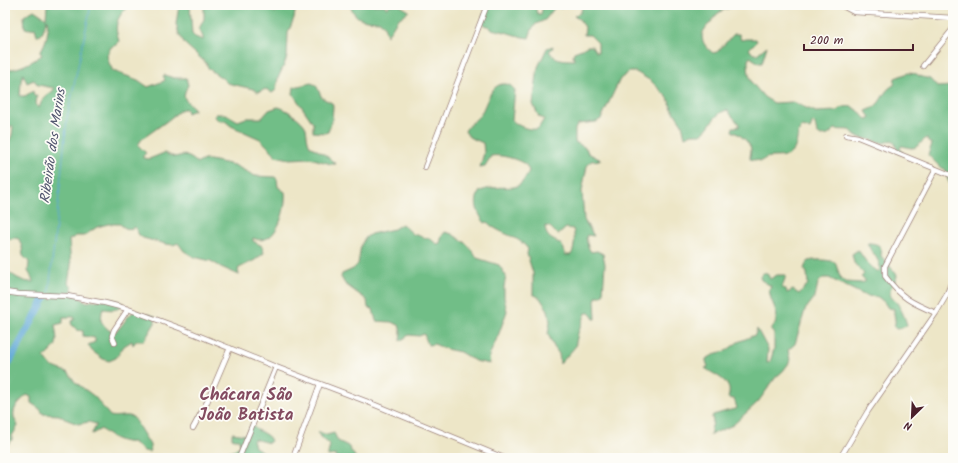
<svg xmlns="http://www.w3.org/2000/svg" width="958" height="463" font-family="Kalam,sans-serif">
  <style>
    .forest { fill: #71be87; stroke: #5e6e59; fill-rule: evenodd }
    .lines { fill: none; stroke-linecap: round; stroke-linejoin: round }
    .stream { stroke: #5ea8d6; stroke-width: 1 }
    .river { stroke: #5ea8d6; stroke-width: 7 }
    .minor-casing { stroke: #9c8279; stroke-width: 6 }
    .minor { stroke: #fff; stroke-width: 4.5 }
    .labels { text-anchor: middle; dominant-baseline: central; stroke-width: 3.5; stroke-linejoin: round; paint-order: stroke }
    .water-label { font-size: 14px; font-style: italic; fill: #52566f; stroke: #fdfcf7 }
    .district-label { font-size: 17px; font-weight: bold; fill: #834b60; stroke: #fdfcf7 }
  </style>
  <rect width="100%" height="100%" fill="#fdfcf7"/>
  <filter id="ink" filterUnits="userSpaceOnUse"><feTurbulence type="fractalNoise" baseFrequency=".025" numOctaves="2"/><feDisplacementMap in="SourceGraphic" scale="8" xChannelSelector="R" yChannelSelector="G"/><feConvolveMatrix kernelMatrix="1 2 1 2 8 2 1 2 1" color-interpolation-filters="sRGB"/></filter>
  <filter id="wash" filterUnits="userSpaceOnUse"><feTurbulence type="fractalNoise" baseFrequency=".012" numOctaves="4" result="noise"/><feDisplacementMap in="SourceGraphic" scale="16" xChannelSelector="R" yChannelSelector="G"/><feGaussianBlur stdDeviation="0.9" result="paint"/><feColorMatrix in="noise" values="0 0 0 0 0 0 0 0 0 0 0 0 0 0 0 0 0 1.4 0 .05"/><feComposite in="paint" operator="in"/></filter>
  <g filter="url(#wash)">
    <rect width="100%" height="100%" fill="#ede6c7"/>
    <path class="forest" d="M47,5H125L126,8C116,19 114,27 119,41L116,45L111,47L107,55L109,63L113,71L138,80L148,87L164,81L165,79L163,76L164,75L174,78H186L188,85C182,97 183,99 194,108V110L187,113L186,109H182L167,121L142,139L138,145L146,153L143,156V158L149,159L164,153L175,157L184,155L191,158L198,163L204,160H210L234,165L255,176L275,177L277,179L278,187L285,192C287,209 276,249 253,238V241L262,246L264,253L255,260L239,268L238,270L239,275L221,267L211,261L194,257L184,251L178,243L173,245L166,244L143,238L139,235L135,227C129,230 125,229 120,224H108L97,227L84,236H76L69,240L71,266L68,283L72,287V293L87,302C97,300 115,296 123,304C119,311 111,310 104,309L102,311L101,321C118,347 122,317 135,311L155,316V323L144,341H136L133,345L132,341L124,346L116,358L109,361L103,359L92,351L88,345L95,342V338L83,336V331L77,330L71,324L72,321L75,319L74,317H63V323L55,325C58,344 59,345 44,357L51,366L69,373L75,382L95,397L110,416C118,418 124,414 133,417L150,445V449L149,452L144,451L133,442C123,444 108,436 101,429L92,434V433L96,426V424L89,422L78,424L65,419L59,415L43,414L40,409L31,403V397L27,395C21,400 12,408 14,417C14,420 17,422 18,426L12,436V440L5,447V269C12,275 23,283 33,282L32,278L28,271L29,262L23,256L22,247L19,239L15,238L5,240V158L9,157L7,146L12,135L13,127L12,125L5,133V70C19,69 31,63 42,55L40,52C47,41 49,32 47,19L43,31L39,36L37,35L35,28L29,29L25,28L24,16L34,10L46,18ZM23,74L27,83L34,80L38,85L54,88L53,91L43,98L39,108L36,104L37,96H34L33,91L25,96H20L21,81Z
      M179,5H190L192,34L195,37L203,40V37L199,29L204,19V5H276L273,11L275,13L281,5H293L295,12L294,18L288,33L287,57L284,65L278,78L276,90L272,93L266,89L258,92L253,89L227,83L222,78L209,69L206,63L185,44L179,34L176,24Z
      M350,5H385L386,8H388L389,5H399L409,11L397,20L387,36L384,26L380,21C365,20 355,21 350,5Z
      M490,5H521L524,7L528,5H537L536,11L538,14H541L543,5H563L561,9L558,6H556L545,20L536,24L532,29L529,38C519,37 510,33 501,31C497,30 495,30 491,29L490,27L484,25L482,22L483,15Z
      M580,5H747C738,6 728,7 720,12C716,14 714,18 711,22C710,24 706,26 705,29C698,38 705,47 713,53L717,52L734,34H739L741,40L746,39H756L757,41L749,49L753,54H757L767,46L762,63H759L750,57L748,60V66L749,75L752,83L764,97L774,103L792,102L816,112L837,111C842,106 850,105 856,109C862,112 861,118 869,119L870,117L867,113L866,111C884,105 880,92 894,85L895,78L908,73L917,74L919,76L930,79L937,87L953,86V183L950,184C947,180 947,174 945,169L940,167L928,155L932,144L928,142L927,138C921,141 918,148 912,148C908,148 905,146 901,146L900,148L903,153H898L895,144L892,140L884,143L855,136C852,127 844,131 835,129L828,135L821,136L817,133L815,124L813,122L810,129L802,127C794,135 800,149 788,155C782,158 773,156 766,158C764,159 763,160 761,161L750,159C750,155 751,152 751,149C750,142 738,133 732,131L733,127H739V124L727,110C714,113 711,127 701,134H692L685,137L682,124L672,109L668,98L651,81L636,72H629L620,79L601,119L596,122L578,124L575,129V142L586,148L588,153L601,160L591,161L587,166L582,191L584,220L594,236L587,235L586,237L588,247L591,252L597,251L603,254L605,264L603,294L602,296H597L595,300L596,319H594L590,313H586L578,333L575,347L560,364L559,354L554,347L548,334L550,322L548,310L540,298L533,294V273L527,254L528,249C520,238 509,236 498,230C494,228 490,225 487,222L485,223C477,213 473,202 480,191C484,190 489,188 493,188C512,185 518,194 529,171C528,169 527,166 526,165C519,159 499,154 491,156L485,166L480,167L484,153L483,143L469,137L465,131C468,125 476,120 480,115C487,105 490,83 505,84C510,84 512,87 515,90L512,120C519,127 528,130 538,129L544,119L539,117L533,104L538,67L547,48L553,46L552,49L549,51C554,60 564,60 574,60V59L573,55L574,52L582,49L587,46H592L596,52H598V43L590,35H584L585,27L579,19L574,16L580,13L582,9ZM545,226L550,227L558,235L566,228L573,229C575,236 575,249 571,255H565C564,236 546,246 545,226Z
      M311,83L316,85L322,98L332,103L333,106L332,121L328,132L325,133L313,132V123L293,94L294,87Z
      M278,107C285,108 303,120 306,128C307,134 307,141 310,146L324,154L336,164H331L310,158L290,159L275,156L274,153L260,139L231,126L225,121H220L214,117L216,114H226L238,121L246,118H262L269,110Z
      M402,224L413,234L430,239L437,244L440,243L442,236L445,232L452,234L468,245L477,258L499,265L506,276L504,287V298L507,311L498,336L489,356L490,364L475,361L460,352L446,349L434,344L428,345L424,334L419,336L409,335L400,341L401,332L399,325L391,322L376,321L373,309L368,308L367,300L345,284L341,277L342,274L353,269L358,264L361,245L365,238L371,234L394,229Z
      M868,243C873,243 881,244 881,250C882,252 881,254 881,256L897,275C897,281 890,286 890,292C890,298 894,299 897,303C900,306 907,322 907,326L897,329L895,328L894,326C897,321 893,315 894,309L888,308L884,302L878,297L866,296L829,278H823L818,283L815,297L805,310L795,344L788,350L790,360L789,363L783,371L776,377L758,402L733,425L710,435L713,422L712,417L713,415C721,413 728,410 736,409L737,408L734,399L728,398C734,381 717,377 705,368L708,367L706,361V359L717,353L726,351L738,342L755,335L757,329L768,349L767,363L770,362L774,349V334L770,329C772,327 776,324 776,321C780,309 765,297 771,286L761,280L760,277C762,274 763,272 767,273L770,279L777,275H786L782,288L786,289L787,293L793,290L799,294L808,284L807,273L804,269C805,266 806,263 809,261C814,259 830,260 835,262L841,279L846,282L862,283L866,281L861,277L864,274L854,263L852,254L858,250C865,259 868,268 880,272C882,262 872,252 867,244Z
      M252,424C256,433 268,432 271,441L269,443L254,439L253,440L255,447L272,458H224L229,451H232L240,446L239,439H234L232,438V433L246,435Z
      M319,432L327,435L334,433L338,441L348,446L356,458H337L335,455L328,456V454L330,445L319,435L318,433Z"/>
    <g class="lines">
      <path class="stream" d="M49,292L67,118L91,5"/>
      <path class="river" d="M5,370L45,298"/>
    </g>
  </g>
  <g filter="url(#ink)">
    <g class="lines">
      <g class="minor-casing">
        <path id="minor" d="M841,5L854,12L953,18
          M777,6L778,5
          M923,66L953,29
          M846,135L858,137L953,176
          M425,167L487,5
          M936,169L885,266V276C901,298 912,303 936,313
          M5,292L19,294L67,296L105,303L128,309L185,330L276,367L368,402L504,458
          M115,343L112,336L114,330L128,309
          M193,428L207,402L230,348
          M239,458L276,367
          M293,458L320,384
          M840,458L868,411L936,313L946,296L953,279"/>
      </g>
      <use href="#minor" class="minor"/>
    </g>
  </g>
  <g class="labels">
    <g class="water-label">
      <text transform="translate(53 146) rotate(-82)">Ribeirão dos Marins</text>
    </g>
    <g class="district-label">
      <text x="246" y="395">Chácara São<tspan x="246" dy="20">João Batista</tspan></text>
    </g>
  </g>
  <rect width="958" height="463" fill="none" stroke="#fdfcf7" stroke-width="20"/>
  <g transform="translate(912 417) rotate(204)" stroke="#fdfcf7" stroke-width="3" paint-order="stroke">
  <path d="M0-3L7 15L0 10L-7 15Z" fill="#4a1f2b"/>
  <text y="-6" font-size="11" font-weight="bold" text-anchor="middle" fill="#4a1f2b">N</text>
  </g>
  <path d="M804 44v6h109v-6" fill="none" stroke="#4a1f2b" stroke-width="2"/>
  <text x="810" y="44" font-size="12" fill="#4a1f2b" stroke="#fdfcf7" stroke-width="3" paint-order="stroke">200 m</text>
</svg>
